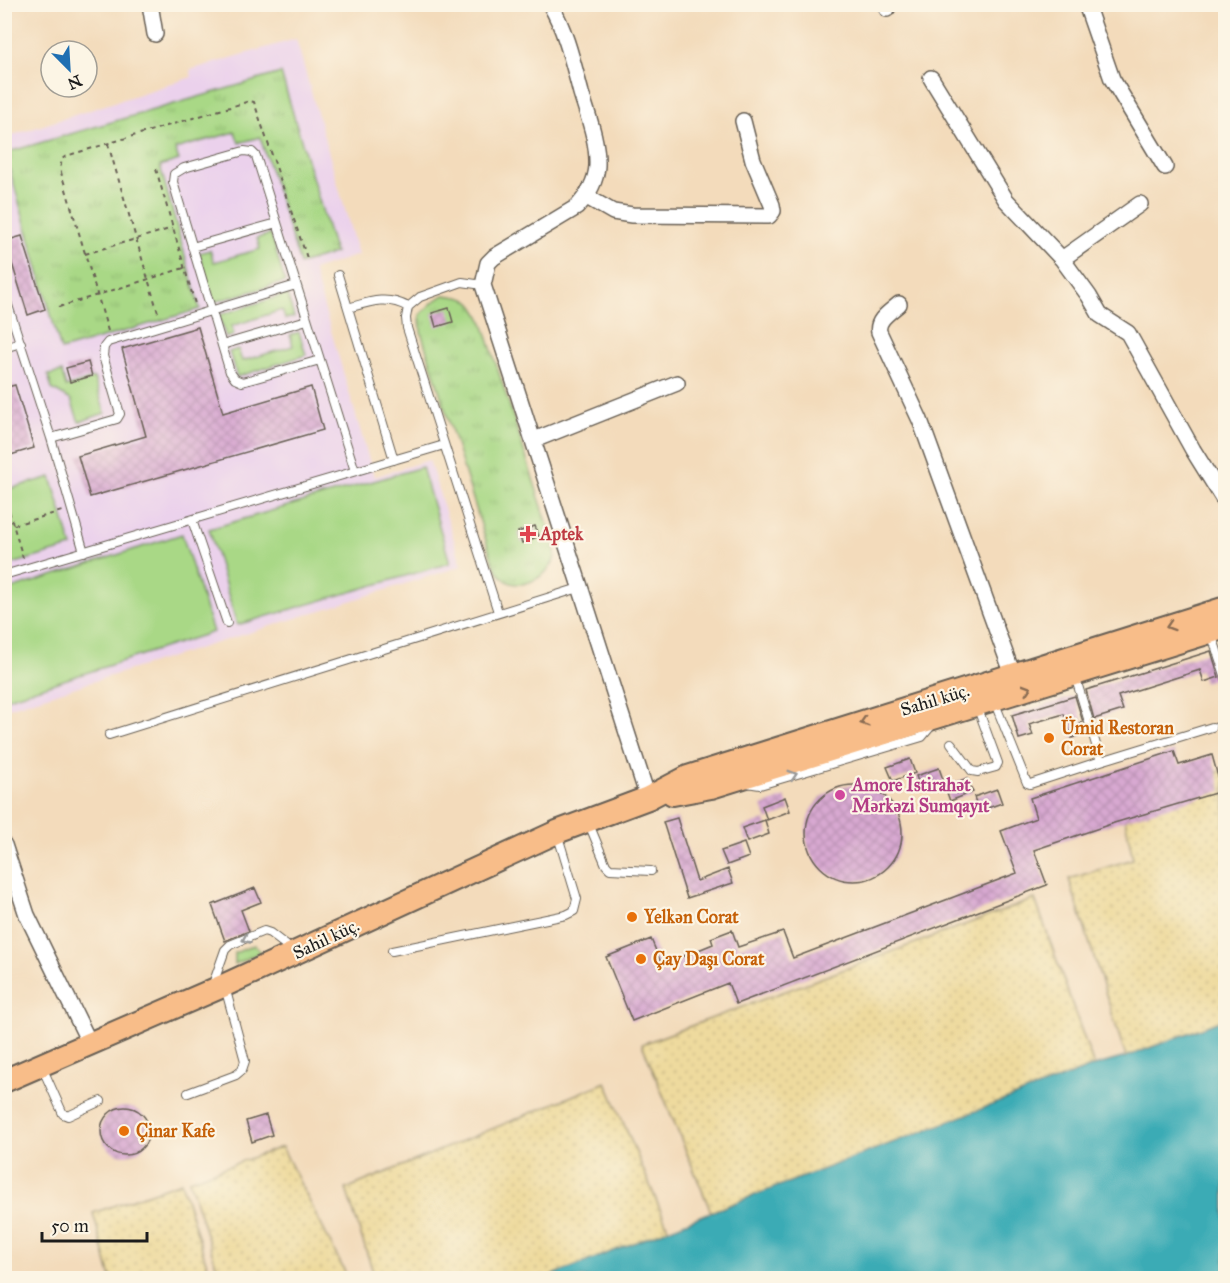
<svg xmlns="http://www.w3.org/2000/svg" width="1230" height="1283" font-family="'IM FELL Great Primer',serif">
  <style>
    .built { fill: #ebd1ec }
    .grass { fill: #a9d886; stroke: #627a51; stroke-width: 1.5 }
    .sand { fill: url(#sand-dots); stroke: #857b5d; stroke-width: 1.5 }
    .park { fill: url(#park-tufts); stroke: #627a51; stroke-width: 1.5 }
    .water { fill: #3aabb5; stroke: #2b6468; stroke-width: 1.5 }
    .building { fill: url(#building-cross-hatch) }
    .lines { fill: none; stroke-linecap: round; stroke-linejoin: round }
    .service-casing { stroke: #675f54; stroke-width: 10 }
    .minor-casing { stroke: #675f54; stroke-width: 18 }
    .primary-casing { stroke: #675f54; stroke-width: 26 }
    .path { stroke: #675f54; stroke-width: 2; stroke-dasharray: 4.5 4.5; stroke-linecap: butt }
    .service { stroke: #fff; stroke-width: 8 }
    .minor { stroke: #fff; stroke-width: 15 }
    .primary { stroke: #f8bd89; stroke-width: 22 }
    .oneway { stroke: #8a6c52 }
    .oneway2 { stroke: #999 }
    .health-dot { fill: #e0444e; stroke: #fcf5e5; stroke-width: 2 }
    .food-dot { fill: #e8710a; stroke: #fcf5e5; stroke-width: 2 }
    .hotel-dot { fill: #d1479c; stroke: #fcf5e5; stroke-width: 2 }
    .labels { text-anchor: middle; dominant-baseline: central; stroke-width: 4.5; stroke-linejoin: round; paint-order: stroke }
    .health-label { font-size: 18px; font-weight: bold; fill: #be3a42; stroke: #fcf5e5; text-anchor: start }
    .street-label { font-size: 18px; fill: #1c1c1c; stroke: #fcf5e5 }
    .food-label { font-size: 18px; font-weight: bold; fill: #c56008; stroke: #fcf5e5; text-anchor: start }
    .hotel-label { font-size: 18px; font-weight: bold; fill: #b23c85; stroke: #fcf5e5; text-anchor: start }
  </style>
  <defs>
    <pattern id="sand-dots" width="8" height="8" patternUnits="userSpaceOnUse" patternTransform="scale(1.5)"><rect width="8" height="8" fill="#eeda9e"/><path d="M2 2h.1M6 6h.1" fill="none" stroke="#ccba88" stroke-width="1.8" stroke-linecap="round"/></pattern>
    <pattern id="park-tufts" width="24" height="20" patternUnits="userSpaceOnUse" patternTransform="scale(1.5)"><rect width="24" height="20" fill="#a9d886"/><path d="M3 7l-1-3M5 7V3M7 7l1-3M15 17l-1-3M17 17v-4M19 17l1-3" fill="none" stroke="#91b973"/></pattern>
    <pattern id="building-cross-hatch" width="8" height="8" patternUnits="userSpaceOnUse" patternTransform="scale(1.5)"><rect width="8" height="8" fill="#d8a9d1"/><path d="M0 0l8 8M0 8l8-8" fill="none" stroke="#b991b3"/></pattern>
  </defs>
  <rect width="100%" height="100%" fill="#fcf5e5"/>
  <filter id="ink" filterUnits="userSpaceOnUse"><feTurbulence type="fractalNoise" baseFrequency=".0167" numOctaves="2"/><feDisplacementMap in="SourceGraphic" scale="12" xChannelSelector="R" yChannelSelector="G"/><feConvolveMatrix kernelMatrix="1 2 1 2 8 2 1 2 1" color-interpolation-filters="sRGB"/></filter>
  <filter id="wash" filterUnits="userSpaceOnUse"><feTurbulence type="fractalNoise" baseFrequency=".008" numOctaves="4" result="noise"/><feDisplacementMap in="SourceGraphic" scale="24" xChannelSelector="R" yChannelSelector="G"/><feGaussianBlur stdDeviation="1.35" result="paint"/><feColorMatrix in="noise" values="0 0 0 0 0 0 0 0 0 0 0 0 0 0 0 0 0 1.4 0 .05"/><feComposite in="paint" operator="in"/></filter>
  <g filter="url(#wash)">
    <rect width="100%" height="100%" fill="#f3dbbb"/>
    <path class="built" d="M296,39L358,255L313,270L374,477L429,460L462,566L5,709L4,138L192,77L190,70Z"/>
    <path class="grass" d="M271,234L285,282L214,302L199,253L210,250L214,262L260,249L257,238Z
      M287,294L294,317L285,319L282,310L232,326L234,335L226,338L219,315Z
      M299,332L306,355L237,377L229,352L238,349L242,361L293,346L290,335Z
      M62,372L66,387L94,378L105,413L79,422L71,400L52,389L48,375Z
      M422,467L450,563L237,625L209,529Z
      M51,477L72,547L5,566V490Z
      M182,534L213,632L5,699V591Z
      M254,945L261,952L235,964V953Z"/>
    <path class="sand" d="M1225,770V1019L1126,1057L1069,879L1133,859L1122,804Z
      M1035,899L1094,1066L711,1212L642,1044Z
      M606,1082L669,1230L546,1278H375L346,1189Z
      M282,1147L348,1278H220L189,1180Z
      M181,1182L211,1278H111L93,1213Z"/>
    <path class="park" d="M281,73L335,253L300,264L260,137L239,143L235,132L175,149L179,160L160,166L200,309L61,350L5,153Z
      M444,295C467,297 472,299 482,320L552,538C553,543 556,551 555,556C552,573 528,588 511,583C502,580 497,570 493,563L421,332L420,315L432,303Z"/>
    <path class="water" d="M1225,1019V1278H546L711,1212L1094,1066L1126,1057Z"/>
    <g id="blocks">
      <path class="building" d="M22,236L45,309L28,315L5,241Z
        M449,308L453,322L436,327L432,313Z
        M198,327L223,413L311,387L323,430L90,497L78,456L146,436L122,349Z
        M88,362L92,376L70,382L66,368Z
        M15,385L34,448L4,457V388Z
        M535,526L539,536L522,543L518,532Z
        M1211,651L1219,677L1204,682L1200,670L1118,696L1123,710L1094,719L1086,690Z
        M1075,696L1083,722L1080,723L1083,734L1072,738L1064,714L1029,724L1033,735L1019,739L1012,715Z
        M1174,751L1179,765L1212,755L1222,791L1114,823L1034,850L1047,885L736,1004L728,983L632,1021L606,957L651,939L662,965L713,944L711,938L732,930L738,947L783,932L793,958L1017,873L1001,831L1036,818L1030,798Z
        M910,759L915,773L893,781L887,767Z
        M939,768L944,782L921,790L916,776Z
        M967,778L973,792L950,801L945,787Z
        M806 833a48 48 0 1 1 96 0a48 48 0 1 1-96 0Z
        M997,789L1002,803L979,811L974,797Z
        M785,797L790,811L767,820L762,806Z
        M677,818L697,881L728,869L733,883L687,898L663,822Z
        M765,820L769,834L747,842L742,828Z
        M744,843L749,857L727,865L721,851Z
        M255,888L261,902L241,910L249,931L225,941L212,905Z
        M101 1131a24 24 0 1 1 48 0a24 24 0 1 1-48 0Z
        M266,1115L272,1135L252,1142L246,1121Z"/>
    </g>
  </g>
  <g filter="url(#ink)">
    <use href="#blocks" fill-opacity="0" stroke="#675f54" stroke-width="1.5"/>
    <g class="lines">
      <g class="service-casing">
        <path id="service" d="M192,247L277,223
          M338,275L394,460
          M483,285L462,282L420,297L408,307L406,318L407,328L498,612
          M4,293L51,438
          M348,308C369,302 387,295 408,307
          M222,345L307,320
          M4,348L21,343
          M320,360L242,382L235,379L230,372L173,182L174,174L184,168L244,151L252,152L256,156L355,471
          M192,520L227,623
          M84,552L51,438L117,419L120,414L103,356L104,347L108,342L296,285
          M4,575L444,445
          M1211,633L1226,678
          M1075,676L1101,761L1212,727
          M994,701L1027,783L1030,784L1101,761
          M109,735L579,588
          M951,743L972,771L978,772L996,767L998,763L977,706
          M747,783L760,785L922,737L932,725
          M589,824L606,865L610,869L651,871
          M392,951L566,915L574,911L577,899L557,833
          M212,987L225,950L230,945L264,931L270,933L292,950
          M42,1067L63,1114L68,1116L101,1101
          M188,1093L236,1075L242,1070L245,1061L225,987"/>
      </g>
      <g class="minor-casing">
        <path id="minor" d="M150,4L155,34
          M550,4C566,31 573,63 581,93C588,116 598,141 597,166C596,182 588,195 577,207L494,257L488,263L483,285L648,798
          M885,4L887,9
          M1086,4L1112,79L1165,167
          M931,78L1006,200L1062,259L1089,296L1100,315L1128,333L1193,450L1226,503
          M587,197L613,212L632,215L769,216L773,211L772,205L753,160L743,121
          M1062,259L1140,204
          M899,304C890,312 876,320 879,332L920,420L1013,675
          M534,440L677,383
          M4,845L27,915L90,1044"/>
      </g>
      <g class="primary-casing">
        <path id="primary" d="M673,794L711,787L1226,627
          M4,1081L225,985L557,832L648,798L688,777L1226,608"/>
      </g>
      <path class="path" d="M108,144L159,316
        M156,169L195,304
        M85,254L173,228
        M59,307L184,268
        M108,331L60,169L62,159L66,156L250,101L254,102L308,261
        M4,494L23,558
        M14,525L62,511"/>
      <use href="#service" class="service"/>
      <use href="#minor" class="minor"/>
      <use href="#primary" class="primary"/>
    </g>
    <defs><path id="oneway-chevron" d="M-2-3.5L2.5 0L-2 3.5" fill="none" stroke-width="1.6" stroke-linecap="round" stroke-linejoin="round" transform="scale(1.5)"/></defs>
    <g class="oneway">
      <use href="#oneway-chevron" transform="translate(1170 626) rotate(162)"/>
      <use href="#oneway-chevron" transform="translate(1027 689) rotate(-17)"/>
      <use href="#oneway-chevron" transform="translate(864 722) rotate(163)"/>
    </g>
    <g class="oneway2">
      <use href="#oneway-chevron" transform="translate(793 775) rotate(-17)"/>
      <use href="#oneway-chevron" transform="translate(246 939) rotate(158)"/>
    </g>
  </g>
  <path class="health-dot" d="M525 525h6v6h6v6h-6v6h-6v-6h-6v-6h6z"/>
  <g class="food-dot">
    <circle cx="1049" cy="738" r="6"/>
    <circle cx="632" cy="917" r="6"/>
    <circle cx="641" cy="959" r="6"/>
    <circle cx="124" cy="1131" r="6"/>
  </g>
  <circle class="hotel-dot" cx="840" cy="795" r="6"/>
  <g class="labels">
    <g class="health-label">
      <text x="540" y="534">Aptek</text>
    </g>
    <g class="street-label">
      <text transform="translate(935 700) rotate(-17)">Sahil küç.</text>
      <text transform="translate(326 939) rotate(-25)">Sahil küç.</text>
    </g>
    <g class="food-label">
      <text x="1061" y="728">Ümid Restoran<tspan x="1061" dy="21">Corat</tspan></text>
      <text x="644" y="917">Yelkən Corat</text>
      <text x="653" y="959">Çay Daşı Corat</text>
      <text x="136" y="1131">Çinar Kafe</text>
    </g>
    <g class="hotel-label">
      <text x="852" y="785">Amore İstirahət<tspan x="852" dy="21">Mərkəzi Sumqayıt</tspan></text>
    </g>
  </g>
  <rect width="1230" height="1283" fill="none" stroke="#fcf5e5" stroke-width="24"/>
  <g transform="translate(69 69) rotate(156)"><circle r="28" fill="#fcf5e5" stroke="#a29e95" stroke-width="1.5"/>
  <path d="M0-4.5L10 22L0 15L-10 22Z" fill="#1f6fb2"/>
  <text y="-9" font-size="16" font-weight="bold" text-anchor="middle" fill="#1c1c1c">N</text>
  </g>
  <path d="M42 1232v9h105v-9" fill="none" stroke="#1c1c1c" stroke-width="3"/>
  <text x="51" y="1232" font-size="18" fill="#1c1c1c" stroke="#fcf5e5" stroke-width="4.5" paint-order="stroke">50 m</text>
</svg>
